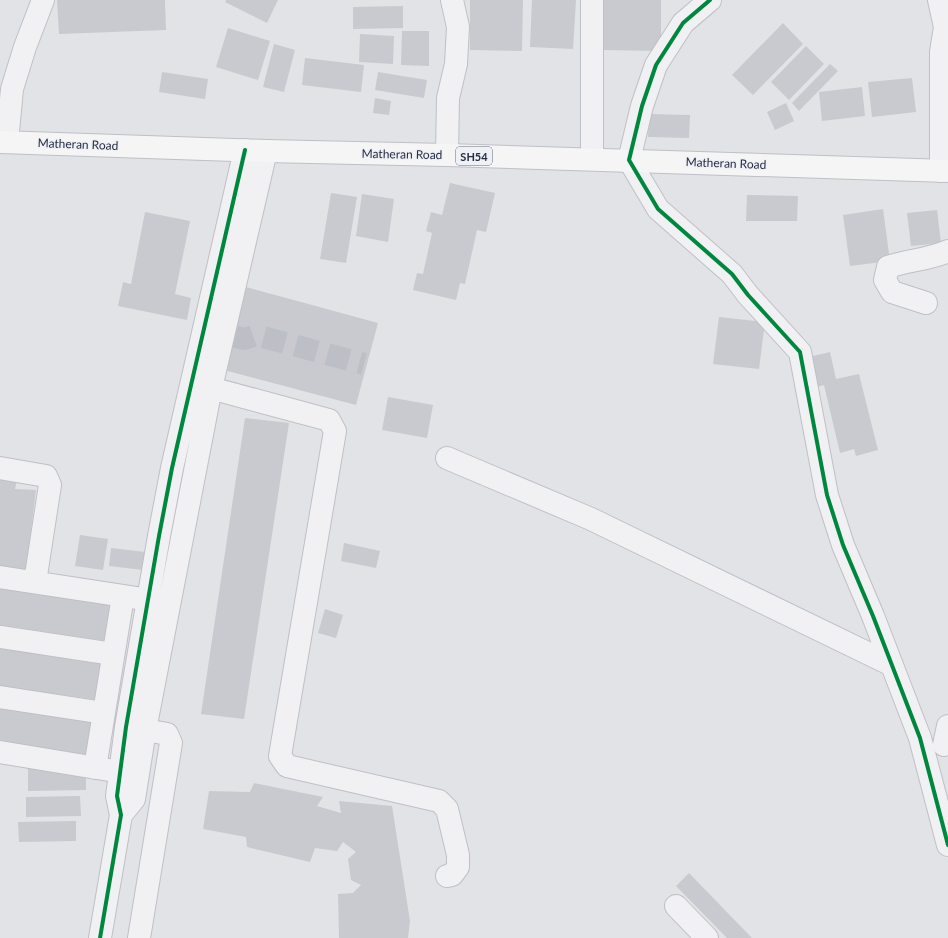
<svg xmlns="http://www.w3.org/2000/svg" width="948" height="938" font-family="Lato,sans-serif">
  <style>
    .building { fill: #c8cacf }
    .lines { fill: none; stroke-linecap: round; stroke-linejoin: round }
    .minor-tunnel { stroke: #bcbfc6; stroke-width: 22; stroke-dasharray: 22 11; stroke-linecap: butt }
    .minor-casing { stroke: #bec0c5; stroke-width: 24 }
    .primary-casing { stroke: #bdc0c5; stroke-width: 24 }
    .minor { stroke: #f1f1f3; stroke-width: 22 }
    .primary { stroke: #f5f5f6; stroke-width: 22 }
    .cycleway-casing { stroke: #eef1f6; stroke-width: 6 }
    .cycleway { stroke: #00873e; stroke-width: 4 }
    .labels { text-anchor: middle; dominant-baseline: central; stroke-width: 3; stroke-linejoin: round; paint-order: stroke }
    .shield { fill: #eef1f6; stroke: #636877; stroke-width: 1 }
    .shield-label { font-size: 11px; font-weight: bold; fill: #272d41 }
    .street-label { font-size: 12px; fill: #272d41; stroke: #eef1f6 }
  </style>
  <rect width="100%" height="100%" fill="#e1e3e7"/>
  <path class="building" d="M57,0H165L166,30L59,34Z
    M226,0H278L267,23L225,2Z
    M470,0H523L522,51L470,50Z
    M532,0H576L573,49L530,47Z
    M604,0H661V51L603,50Z
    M403,6V28L353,29V7Z
    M783,23L803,44L753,95L732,75Z
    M228,28L270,41L258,80L216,67Z
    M402,31H429V66L401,65Z
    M360,34L394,36L393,64L359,62Z
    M274,44L295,50L284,92L263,87Z
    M806,46L824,64L789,100L771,82Z
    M305,58L364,65L361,92L302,85Z
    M830,64L838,71L799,111L792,103Z
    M162,72L208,79L205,99L159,92Z
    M378,72L427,80L424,98L375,90Z
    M912,78L916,112L872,117L868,82Z
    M862,87L865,116L822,121L819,92Z
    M375,98L391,101L389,115L373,113Z
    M786,103L794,121L775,130L767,112Z
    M649,114L690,115L689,138L648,137Z
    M450,183L495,193L486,232L477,230L465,284L460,283L456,300L413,290L417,273L423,274L432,233L426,231L431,212L442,215Z
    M331,193L357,197L346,263L320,259Z
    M362,194L394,199L388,242L356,236Z
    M747,195L798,196L797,221H746Z
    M883,209L890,261L850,266L843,215Z
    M937,210L941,243L911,246L907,213Z
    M145,212L190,221L175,294L191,298L187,320L118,306L123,282L131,284Z
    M246,287L378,323L356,405L224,370Z
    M719,317L765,322L759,369L713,364Z
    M830,352L836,379L859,374L878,450L856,456L854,449L840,453L824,385L817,387L809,357Z
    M388,397L433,405L427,438L382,430Z
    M245,418L289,423L244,719L201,714Z
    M0,477L17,480L15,489L36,490L26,571L0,568Z
    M80,535L108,539L103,570L75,566Z
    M344,543L380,551L376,568L341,561Z
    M111,548L145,552L143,570L109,566Z
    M0,584L114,602L107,644L0,627Z
    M325,609L343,615L336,638L318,633Z
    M0,649L104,663L99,700L0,686Z
    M0,705L97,719L92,756L0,743Z
    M86,768V790L28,791V769Z
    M254,783L323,797L317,806L341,813L339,801L392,806L410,921L408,938H339L338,894L353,893L361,885L351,880L348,859L356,852L343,842L337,851L315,848L310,862L247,847L246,837L203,829L209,791L250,792Z
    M80,796L81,816L26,817V797Z
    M76,821V841L19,842L18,822Z
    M689,873L752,938H727L676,886Z"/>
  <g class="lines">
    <path class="minor-tunnel" d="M232,336L245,339L256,335L364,364"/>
    <g class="minor-casing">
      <path id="minor" d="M592,0V159
        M710,0L683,23L656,65L642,106L629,160L658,209L732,274L748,295L800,352L827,495L843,545L873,616L920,738L948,845
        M939,0L945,27L941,52V171
        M7,142L12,89L25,47L43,0
        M447,155L448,98L456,64L458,27L452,0
        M926,303L892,292L885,280L888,267C908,260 928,260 948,251
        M192,383L329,420L335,431L280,756L287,766L439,801L447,809L458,855V867L452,875L447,876
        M447,458L591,519L892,665
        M0,468L46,476L50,485L35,582
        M0,577L137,598
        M0,637L113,654
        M0,697L104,713
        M132,728L162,733L167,734L171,743L139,938
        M944,745L948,726
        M0,752L109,770
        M95,768L123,596
        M121,815L134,799L145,730L211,388L266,151
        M676,906L707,938
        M100,938L121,815L117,796L126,727L159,536L172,468L245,150"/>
    </g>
    <g class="primary-casing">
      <path id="primary" d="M0,142L266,151L447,155L948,171"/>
    </g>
    <use href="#minor" class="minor"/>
    <use href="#primary" class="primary"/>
    <g class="cycleway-casing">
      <path id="cycleway" d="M710,0L683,23L656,65L642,106L629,160L658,209L732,274L748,295L800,352L827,495L843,545L873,616L920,738L948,845
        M100,938L121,815L117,796L126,727L159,536L172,468L245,150"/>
    </g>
    <use href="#cycleway" class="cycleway"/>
  </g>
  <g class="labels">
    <rect class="shield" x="456" y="147" width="36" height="18" rx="3"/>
    <g class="shield-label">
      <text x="474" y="156">SH54</text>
    </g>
    <g class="street-label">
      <text transform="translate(78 144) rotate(2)">Matheran Road</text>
      <text transform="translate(402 154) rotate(1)">Matheran Road</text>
      <text transform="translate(726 163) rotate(2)">Matheran Road</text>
    </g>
  </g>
</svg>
